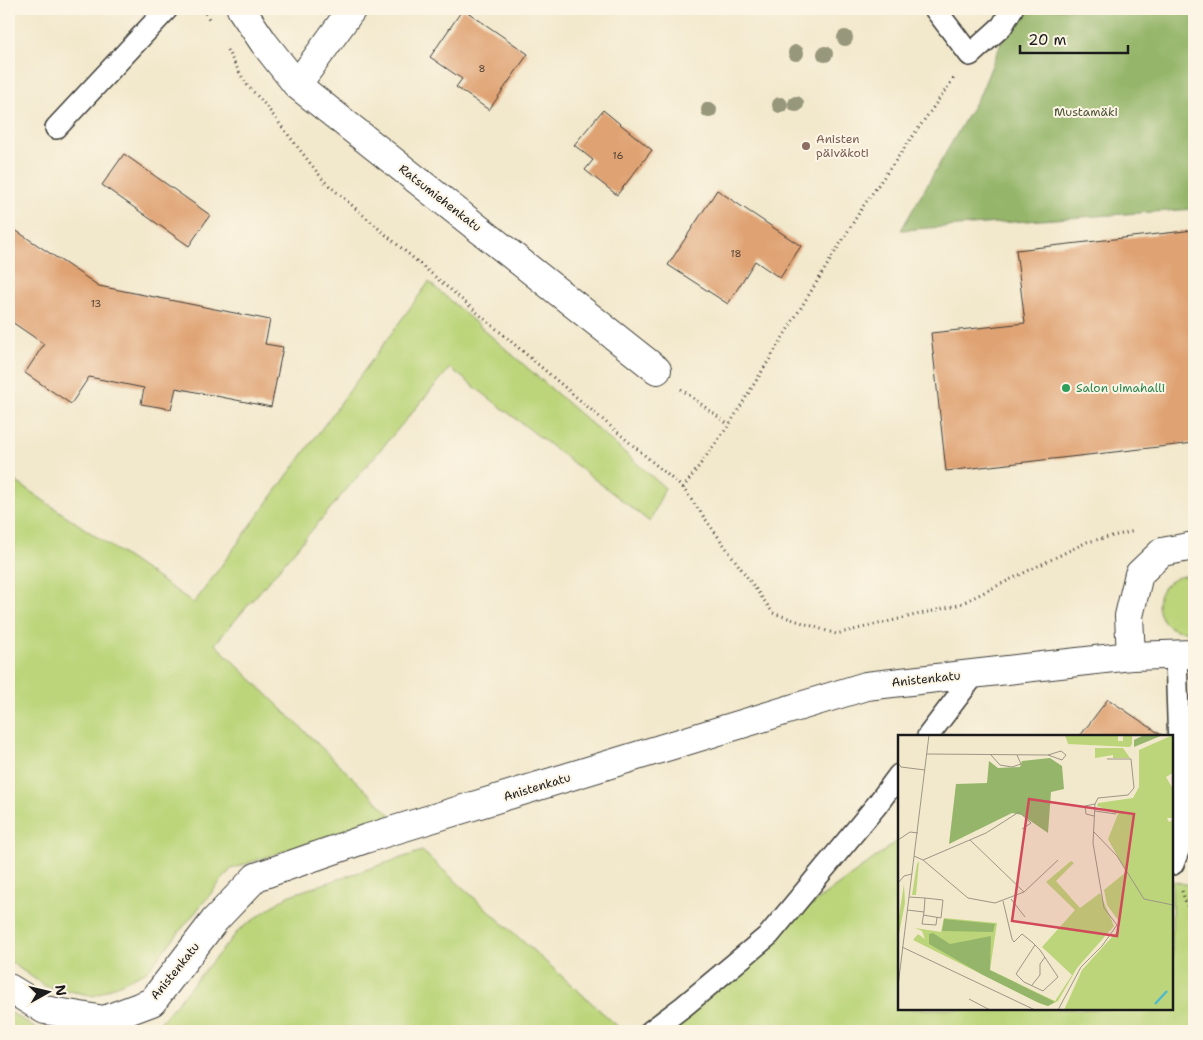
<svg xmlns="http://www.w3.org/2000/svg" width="1203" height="1040" font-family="'Shantell Sans',sans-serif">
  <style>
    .green { fill: #bcd57a; stroke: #6c784b }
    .forest { fill: #95b66a; stroke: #586943 }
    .building { fill: #dfa272 }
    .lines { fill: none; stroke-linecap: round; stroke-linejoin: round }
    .lane-casing { stroke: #3c3b36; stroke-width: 24 }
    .street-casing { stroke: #3c3b36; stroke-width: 30 }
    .path { stroke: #3c3b36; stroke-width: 3; stroke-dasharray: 1 4; stroke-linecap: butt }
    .lane { stroke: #fff; stroke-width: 21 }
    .street { stroke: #fff; stroke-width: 28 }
    .tree { fill: #97977b }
    .education-dot { fill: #8d6e63; stroke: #fcf5e5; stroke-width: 2 }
    .leisure-dot { fill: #2e9e5b; stroke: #fcf5e5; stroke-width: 2 }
    .labels { text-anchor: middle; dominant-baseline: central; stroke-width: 4; stroke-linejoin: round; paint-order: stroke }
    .number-label { font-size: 10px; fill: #4d3e32 }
    .park-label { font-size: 12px; fill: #4c5438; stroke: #fcf5e5 }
    .education-label { font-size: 12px; fill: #785e54; stroke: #fcf5e5; text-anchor: start }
    .street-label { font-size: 12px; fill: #1c1c1c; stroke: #fcf5e5 }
    .leisure-label { font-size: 12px; fill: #27864d; stroke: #fcf5e5; text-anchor: start }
    .inset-river { fill: none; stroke: #4fb8cd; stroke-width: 2.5 }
    .inset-road { fill: none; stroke: #9c9686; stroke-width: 1 }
    .view { fill: #d1495b; fill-opacity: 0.15; stroke: #d1495b; stroke-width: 2.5 }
    .inset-edge { fill: none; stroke: #1c1c1c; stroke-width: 2.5 }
  </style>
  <rect width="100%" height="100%" fill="#fcf5e5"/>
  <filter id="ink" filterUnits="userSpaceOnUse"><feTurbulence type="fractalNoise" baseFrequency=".02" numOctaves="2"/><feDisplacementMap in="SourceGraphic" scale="10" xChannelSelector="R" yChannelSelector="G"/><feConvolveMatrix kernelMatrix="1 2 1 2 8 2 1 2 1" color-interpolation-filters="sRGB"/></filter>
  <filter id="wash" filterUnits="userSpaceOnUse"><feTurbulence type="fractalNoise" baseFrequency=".0096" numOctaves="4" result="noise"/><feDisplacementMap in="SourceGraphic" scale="20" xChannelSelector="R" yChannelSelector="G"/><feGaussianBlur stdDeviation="1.12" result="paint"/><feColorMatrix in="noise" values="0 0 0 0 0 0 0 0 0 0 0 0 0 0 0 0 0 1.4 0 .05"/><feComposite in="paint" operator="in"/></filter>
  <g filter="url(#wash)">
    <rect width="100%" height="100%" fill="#f2e8cc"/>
    <path class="green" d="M429,282L665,488L650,522L450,368L215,644L391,815L231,869L147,971L94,996L45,986L9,961V477L194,603Z
      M1183,576L1194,577V630C1156,640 1142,586 1183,576Z
      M899,840V1009H1172V881L1194,886V1031H641Z
      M422,851L623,1031H149L158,1025L239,930L287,896Z
      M9,1011L39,1031H9Z"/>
    <path class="forest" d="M1015,9H1194V209L901,230L981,92Z"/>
    <g id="blocks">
      <path class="building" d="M463,9L528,54L489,110L456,87L462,79L430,57Z
        M603,110L652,150L617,195L585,170L593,160L574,145Z
        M124,154L210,215L189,246L102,185Z
        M717,190L801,246L780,278L755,261L728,304L668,265Z
        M9,226L99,286L270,320L265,344L283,347L271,407L176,388L171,409L141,404L144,388L89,377L71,404L25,373L44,344L9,320Z
        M1194,230V443L946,471L931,333L1025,323L1016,250Z
        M1108,699L1163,736H1080Z"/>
    </g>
  </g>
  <g filter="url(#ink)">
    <use href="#blocks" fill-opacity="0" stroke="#3c3b36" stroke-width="1"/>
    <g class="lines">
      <g class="lane-casing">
        <path id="lane" d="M935,9L970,55L1002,26L1012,9
          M56,128L167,9
          M928,736L975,674
          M1173,864L1182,841L1176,655
          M651,1031L684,1006L769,935L876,806L899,775"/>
      </g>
      <g class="street-casing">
        <path id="street" d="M241,9L264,43L297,85L657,370
          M297,85L352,9
          M1131,656L1129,616L1139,574L1162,552L1194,546
          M9,988L45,1010L104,1020L152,1002L215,920L256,877L365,839L866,686L1131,656L1194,654"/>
      </g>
      <path class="path" d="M203,9L209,19
        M227,50L246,84L262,101L324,181L385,234L683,488L773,613L836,634L958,605L1087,542L1135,531
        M681,389L729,425
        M683,488L729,425L864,205L954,78
        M1182,891L1194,926"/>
      <use href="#lane" class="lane"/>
      <use href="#street" class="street"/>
    </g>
    <g class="tree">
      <circle cx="845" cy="38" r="8"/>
      <circle cx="796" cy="53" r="8"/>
      <circle cx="825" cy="54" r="8"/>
      <circle cx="796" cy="104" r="8"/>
      <circle cx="780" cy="105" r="8"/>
      <circle cx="709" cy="110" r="8"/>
    </g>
  </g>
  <circle class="education-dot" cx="806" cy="146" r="5"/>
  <circle class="leisure-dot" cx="1066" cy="388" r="5"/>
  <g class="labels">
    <g class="number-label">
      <text x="482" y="68">8</text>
      <text x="618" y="155">16</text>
      <text x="736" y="253">18</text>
      <text x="96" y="303">13</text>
    </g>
    <g class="park-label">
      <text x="1086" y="112">Mustamäki</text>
    </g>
    <g class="education-label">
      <text x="816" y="139">Anisten<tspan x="816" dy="14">päiväkoti</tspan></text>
    </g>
    <g class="street-label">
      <text transform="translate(440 198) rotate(38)">Ratsumiehenkatu</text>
      <text transform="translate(926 679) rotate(-6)">Anistenkatu</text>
      <text transform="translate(537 787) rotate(-17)">Anistenkatu</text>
      <text transform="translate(175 971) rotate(-51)">Anistenkatu</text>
    </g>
    <g class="leisure-label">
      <text x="1076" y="388">Salon uimahalli</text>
    </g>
  </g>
  <g transform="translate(898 735)">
    <rect width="275" height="275" fill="#f2e8cc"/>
    <path d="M167,0H220V6H225V0H234V9L232,12L170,9ZM275,0V38L268,42L275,54V83H269L271,87L275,85V275H166L184,235L222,193L220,185L209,170L206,155L228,137L210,104L222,74L219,79L199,71L200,68L235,63L241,52V15ZM197,13H225L232,23H215V20L197,23ZM21,126L18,160H14L19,129ZM173,126L176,128L158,146L182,173L202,158L216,191L179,233L160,266L150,271L143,269L15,205L20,199L27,204L24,196L17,193L43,197L46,183L99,188L92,235L157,266L174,240L144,212L177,175L148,147ZM6,149L7,168L1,199V181Z" fill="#bcd57a"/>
    <path d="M246,0H265L236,12V5ZM152,23L164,31L166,54L153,57L150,98L124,80L114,78L51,109L58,49L89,48L91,26L100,33L122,32L124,26ZM46,184L97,189L95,197L44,196ZM35,198L52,209L93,201L92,235L157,267L150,271L139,267L85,240L31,209V199Z" fill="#95b66a"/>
    <path class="inset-river" d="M257,269L269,256"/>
    <path class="inset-road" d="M29,19L150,20L164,25L168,20L163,16L150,20M93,20L102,30L114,32L123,29L119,20M0,28L3,32L27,35M197,69L200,63L230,60L236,53L233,24H209M197,76L218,79M196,97L219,121L246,164L275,170M0,105L12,97L20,98M72,105L126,157M16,121L25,125L88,98L121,77L133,88L124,94M25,125L70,163L97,168L126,157L160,125M0,148L6,141L14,139M113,164L127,182M105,166L114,204L116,207L124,199L134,207L142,215L160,242L145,256L126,247L118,239L137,210M9,175L26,177L27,163L11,162M26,177L24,189L38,190L39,182M25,180L43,183L45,165L27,163M4,212L137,275M134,250L142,240V229L147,222M0,251L31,0M71,264L92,275M160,275L183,232L204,211L219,190L206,173L204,161L195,108L197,69L187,71L188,79L196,81"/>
    <path class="view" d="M131,64L236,79L219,201L114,186Z"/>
    <rect width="275" height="275" class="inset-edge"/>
  </g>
  <rect width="1203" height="1040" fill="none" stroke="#fcf5e5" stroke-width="30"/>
  <g transform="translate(48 992) rotate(82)" stroke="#fcf5e5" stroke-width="4" paint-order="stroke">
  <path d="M0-4L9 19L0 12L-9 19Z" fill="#1c1c1c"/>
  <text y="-8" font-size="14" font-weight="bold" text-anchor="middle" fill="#1c1c1c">N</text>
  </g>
  <path d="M1020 45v8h108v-8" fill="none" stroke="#1c1c1c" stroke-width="2.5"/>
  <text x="1028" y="45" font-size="15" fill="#1c1c1c" stroke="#fcf5e5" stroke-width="4" paint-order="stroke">20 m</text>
</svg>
